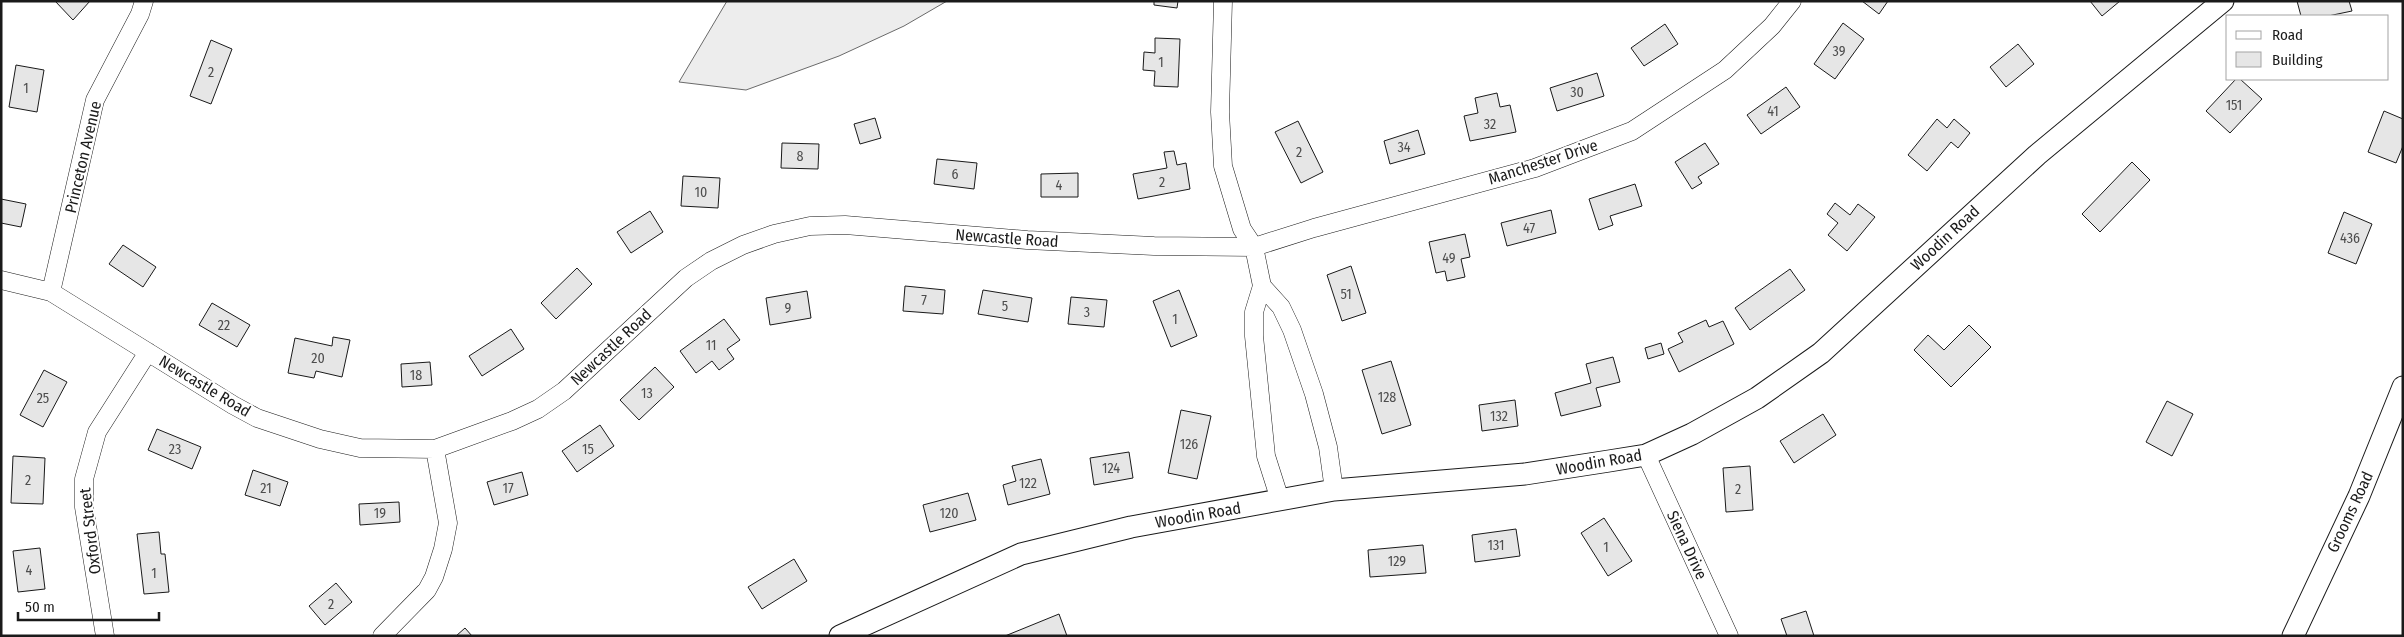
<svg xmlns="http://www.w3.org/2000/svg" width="2404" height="637" font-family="'Fira Sans Condensed',sans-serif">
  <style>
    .built { fill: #ededed; stroke: #6a6a6a }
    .building { fill: #e6e6e6; stroke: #1a1a1a }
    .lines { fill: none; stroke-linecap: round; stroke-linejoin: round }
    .minor-casing { stroke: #1a1a1a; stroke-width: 19 }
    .tertiary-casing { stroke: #1a1a1a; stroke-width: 23 }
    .minor { stroke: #fff; stroke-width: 18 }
    .tertiary { stroke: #fff; stroke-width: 21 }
    .labels { text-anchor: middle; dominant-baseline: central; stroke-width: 4; stroke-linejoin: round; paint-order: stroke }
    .number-label { font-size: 14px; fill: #4d4d4d }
    .street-label { font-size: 16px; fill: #1a1a1a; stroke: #fff }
  </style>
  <rect width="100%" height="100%" fill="#fff"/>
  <path class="built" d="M727,1H947L904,26L839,56L746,90L679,82Z"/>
  <path class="building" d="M55,1H90L73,20Z
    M1154,1H1178L1177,8L1154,5Z
    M1862,1H1888L1879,14Z
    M2090,1H2120L2102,16Z
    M2297,1H2349L2352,11L2328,16H2301Z
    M1843,23L1864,39L1835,79L1814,64Z
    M1665,24L1678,44L1644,66L1631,48Z
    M1155,38L1180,39L1178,87L1154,86L1155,71L1143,70L1144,52L1155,53Z
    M211,40L232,49L211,104L190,96Z
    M2018,44L2034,64L2006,87L1990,67Z
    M16,65L44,70L37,112L9,107Z
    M1597,73L1604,96L1557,111L1550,88Z
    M2236,79H2240L2262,99L2230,133L2206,111Z
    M1786,87L1800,107L1761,134L1747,115Z
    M1497,93L1500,107L1510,105L1516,132L1470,141L1464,116L1478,113L1475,98Z
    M2384,111L2403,119V146L2396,163L2368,152Z
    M875,118L881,138L860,144L854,124Z
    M1937,119L1947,128L1954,119L1970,133L1958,148L1951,142L1927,171L1908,155Z
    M1298,121L1323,172L1301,183L1275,132Z
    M1418,130L1425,154L1390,164L1384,141Z
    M782,143L819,144L818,169L781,168Z
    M1705,143L1719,164L1698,177L1702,183L1692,189L1675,162Z
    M1174,151L1177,165L1186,163L1190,189L1138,199L1133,174L1167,168L1164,152Z
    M937,159L977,163L974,189L934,184Z
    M2132,162L2150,180L2100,232L2082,214Z
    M1078,173V197H1041V174Z
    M683,176L720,178L718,208L681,206Z
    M1635,184L1642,206L1610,216L1613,225L1599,230L1589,199Z
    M1,199L26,204L21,227L1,223Z
    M1835,203L1850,215L1858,204L1875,217L1847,251L1828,235L1838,223L1827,214Z
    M1551,210L1556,233L1507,246L1501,223Z
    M650,211L663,232L631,253L617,232Z
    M2344,212L2372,224L2356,264L2328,253Z
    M1465,234L1470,257L1461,259L1465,277L1447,281L1445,271L1436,273L1429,242Z
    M123,245L156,267L143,287L109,264Z
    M1351,266L1366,313L1342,321L1327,275Z
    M577,268L592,284L556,319L541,303Z
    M1790,269L1805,290L1750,330L1735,308Z
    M905,286L945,290L943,314L903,311Z
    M983,290L1032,298L1028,322L978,314Z
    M1179,290L1197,336L1171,347L1153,301Z
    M807,291L811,318L770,325L766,298Z
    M1071,297L1107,300L1104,327L1068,324Z
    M212,303L250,325L237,347L199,325Z
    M724,319L740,340L727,349L734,359L719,370L712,361L696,373L680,351Z
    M1706,320L1709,327L1723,321L1734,344L1679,372L1668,349L1683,342L1678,333Z
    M1969,325L1991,347L1951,387L1914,350L1928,335L1944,350Z
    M511,329L524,349L482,376L469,356Z
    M333,337L350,340L342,377L316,371L314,378L288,373L295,338L332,346Z
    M1661,343L1664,354L1648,359L1645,348Z
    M1613,357L1620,382L1596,388L1601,406L1561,416L1555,393L1591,383L1586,364Z
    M1391,361L1411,425L1382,434L1362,370Z
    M430,362L432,385L402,387L401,364Z
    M655,367L674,387L639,420L620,400Z
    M44,370L67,382L43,427L20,415Z
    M1515,400L1518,426L1482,431L1479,405Z
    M2167,401L2193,414L2172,456L2146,442Z
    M1181,410L1211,416L1197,479L1168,473Z
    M1823,414L1836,435L1794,463L1780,441Z
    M600,425L614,446L577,472L562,451Z
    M157,429L201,447L192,469L148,450Z
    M1129,452L1133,478L1094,485L1090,458Z
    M13,456L45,458L43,504L11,503Z
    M1041,459L1050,494L1008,505L1003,485L1016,481L1012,466Z
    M1750,466L1753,510L1726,512L1723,468Z
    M253,470L288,482L280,506L245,495Z
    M522,472L528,495L494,505L487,482Z
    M968,493L976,520L930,532L923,505Z
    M399,502L400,522L360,525L359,504Z
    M1604,518L1632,561L1608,576L1581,533Z
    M1516,529L1520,556L1475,562L1472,535Z
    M159,532L161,554H165L169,592L144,594L137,534Z
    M1423,545L1426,573L1370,577L1368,550Z
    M40,548L45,589L18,592L13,551Z
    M794,559L807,581L762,609L748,587Z
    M336,583L352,602L325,625L309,606Z
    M1806,611L1814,636H1787L1781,619Z
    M1059,614L1067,636H1005Z
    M465,628L472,636H456Z"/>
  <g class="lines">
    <g class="minor-casing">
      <path id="minor" d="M1223,1L1220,112L1223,166L1242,229L1254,247L1262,286L1254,312V336L1266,456L1280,500
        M1,280L51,292L233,405L257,418L320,439L360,448L435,449L512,421L538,409L564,391L686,278L711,261L743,245L774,234L810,226L845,225L1027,240L1154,246L1254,247L1314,228L1535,168L1632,131L1725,70L1772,26L1792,1
        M1262,286L1281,307L1292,330L1314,394L1328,447L1334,490
        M51,292L95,100L140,14L144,1
        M1646,455L1729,636
        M105,636L84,507V479L97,432L148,352
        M382,636L427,590L434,577L443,549L448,523L435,449"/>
    </g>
    <g class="tertiary-casing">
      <path id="tertiary" d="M840,636L1021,554L1131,527L1334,490L1525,474L1609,461L1646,455L1692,434L1757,398L1821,353L2037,155L2223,1
        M2293,636L2359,496L2403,387"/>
    </g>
    <use href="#minor" class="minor"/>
    <use href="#tertiary" class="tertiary"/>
  </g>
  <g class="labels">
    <g class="number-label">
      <text x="1839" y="51">39</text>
      <text x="1161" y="62">1</text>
      <text x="211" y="72">2</text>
      <text x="26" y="88">1</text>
      <text x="1577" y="92">30</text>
      <text x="2234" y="105">151</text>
      <text x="1773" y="111">41</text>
      <text x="1490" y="124">32</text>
      <text x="1404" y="147">34</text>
      <text x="1299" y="152">2</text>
      <text x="800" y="156">8</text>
      <text x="955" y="174">6</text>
      <text x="1162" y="182">2</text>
      <text x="1059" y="185">4</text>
      <text x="701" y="192">10</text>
      <text x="1529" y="228">47</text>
      <text x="2350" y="238">436</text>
      <text x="1449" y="258">49</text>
      <text x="1346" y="294">51</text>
      <text x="924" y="300">7</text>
      <text x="1005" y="306">5</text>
      <text x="788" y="308">9</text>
      <text x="1087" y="312">3</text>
      <text x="1175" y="319">1</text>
      <text x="224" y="325">22</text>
      <text x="711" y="345">11</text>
      <text x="318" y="358">20</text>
      <text x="416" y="375">18</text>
      <text x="647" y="393">13</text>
      <text x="1387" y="397">128</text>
      <text x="43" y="398">25</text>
      <text x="1499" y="416">132</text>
      <text x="1189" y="444">126</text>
      <text x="175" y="449">23</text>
      <text x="588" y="449">15</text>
      <text x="1111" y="468">124</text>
      <text x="28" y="480">2</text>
      <text x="1028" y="483">122</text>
      <text x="266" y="488">21</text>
      <text x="508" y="488">17</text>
      <text x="1738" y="489">2</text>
      <text x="380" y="513">19</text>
      <text x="949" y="513">120</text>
      <text x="1496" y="545">131</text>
      <text x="1606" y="547">1</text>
      <text x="1397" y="561">129</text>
      <text x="29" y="570">4</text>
      <text x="154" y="573">1</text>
      <text x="331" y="604">2</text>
    </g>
    <g class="street-label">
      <text transform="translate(83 157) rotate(-77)">Princeton Avenue</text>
      <text transform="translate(1543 162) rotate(-18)">Manchester Drive</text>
      <text transform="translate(1007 238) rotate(4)">Newcastle Road</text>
      <text transform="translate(1945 238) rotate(-43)">Woodin Road</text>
      <text transform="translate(611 347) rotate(-43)">Newcastle Road</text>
      <text transform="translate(205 386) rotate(31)">Newcastle Road</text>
      <text transform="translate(1599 462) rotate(-10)">Woodin Road</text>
      <text transform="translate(2350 512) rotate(-65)">Grooms Road</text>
      <text transform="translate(1198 515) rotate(-10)">Woodin Road</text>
      <text transform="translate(90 531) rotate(-97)">Oxford Street</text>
      <text transform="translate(1687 545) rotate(65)">Siena Drive</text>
    </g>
  </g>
  <rect width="2404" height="637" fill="none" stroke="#1a1a1a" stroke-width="5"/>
  <rect x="2226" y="15" width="162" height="65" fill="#ffffff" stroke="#a3a3a3"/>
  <rect x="2236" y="31" width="25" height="8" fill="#ffffff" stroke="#a3a3a3"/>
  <text x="2272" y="40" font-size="15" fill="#1a1a1a">Road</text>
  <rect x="2236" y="52" width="25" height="15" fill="#e6e6e6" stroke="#a3a3a3"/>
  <text x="2272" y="65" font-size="15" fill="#1a1a1a">Building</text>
  <path d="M18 612v8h141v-8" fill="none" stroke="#1a1a1a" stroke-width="2.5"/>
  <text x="25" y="612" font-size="15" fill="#1a1a1a" stroke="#ffffff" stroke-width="4" paint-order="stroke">50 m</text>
</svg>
